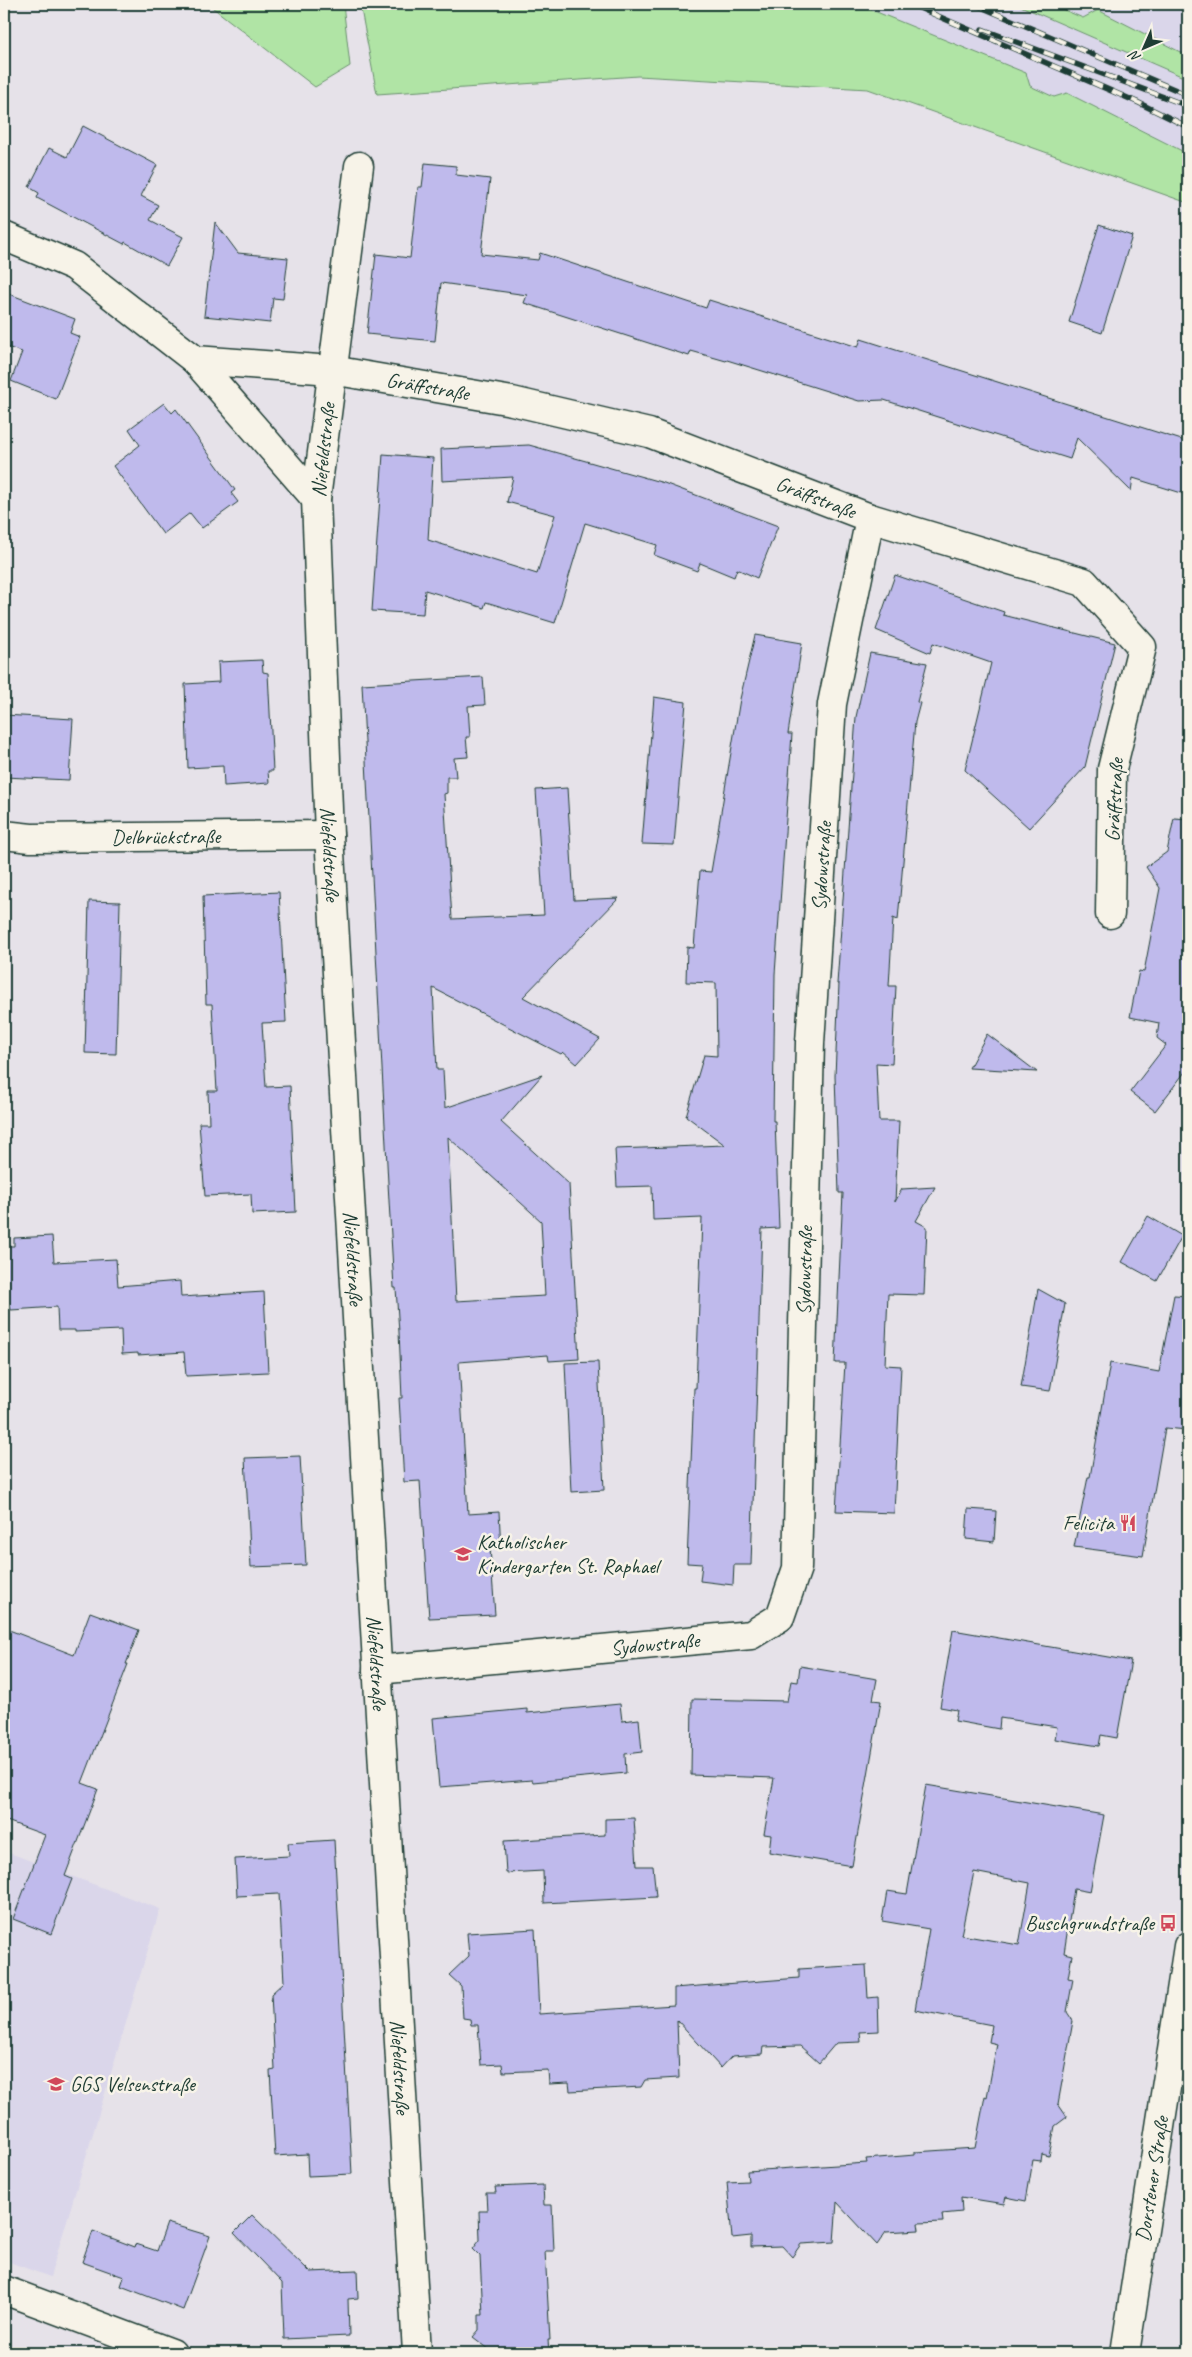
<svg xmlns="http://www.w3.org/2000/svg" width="1192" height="2357" font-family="Caveat,sans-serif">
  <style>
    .built { fill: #dad6ea }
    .green { fill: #b0e4a5; stroke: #68906c }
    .building { fill: #bfbaec; stroke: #1f3d34; fill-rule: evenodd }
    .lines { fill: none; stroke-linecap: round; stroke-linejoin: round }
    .street-casing { stroke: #1f3d34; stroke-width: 31 }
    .street { stroke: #f7f3e8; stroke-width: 28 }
    .rail-casing { stroke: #1f3d34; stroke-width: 5.5 }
    .rail { stroke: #f7f3e8; stroke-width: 4; stroke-dasharray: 11; stroke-linecap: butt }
    .labels { text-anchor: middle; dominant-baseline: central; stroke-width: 5; stroke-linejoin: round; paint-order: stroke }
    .street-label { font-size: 21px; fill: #1f3d34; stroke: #f7f3e8 }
    .poi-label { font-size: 21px; fill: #1f3d34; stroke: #f7f3e8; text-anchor: end }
  </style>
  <rect width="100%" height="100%" fill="#e6e2e9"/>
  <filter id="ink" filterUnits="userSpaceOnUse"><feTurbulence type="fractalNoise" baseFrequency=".02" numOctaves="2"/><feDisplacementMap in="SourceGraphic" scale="10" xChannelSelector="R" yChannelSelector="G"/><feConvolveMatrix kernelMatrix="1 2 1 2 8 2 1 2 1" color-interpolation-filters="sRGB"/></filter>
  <g filter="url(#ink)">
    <path class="built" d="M857,4H1016L1188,79V154L1067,93L1054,97L1029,86L1025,73Z
      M1050,4H1188V56L1098,11L1083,18Z
      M4,1851L160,1909L50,2277L4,2260Z"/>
    <path class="green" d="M208,4H343L350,66L315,87Z
      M360,4H857L1026,73L1030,86L1054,97L1067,93L1188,154V203L868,89L638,76L377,94Z
      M1016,4H1050L1083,18L1098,10L1188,56V79Z"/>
    <path class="building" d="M83,126L157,165L141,196L158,205L150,220L183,237L167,266L125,242L124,244L37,198L39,193L29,187L49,148L67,157Z
      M425,163L456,166V175L490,179L481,254L538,260L540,253L706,308L709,300L858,347L861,339L1188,442V495L1133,478L1131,491L1077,438L1070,459L884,400L859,401L727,360L726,361L691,351L689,356L524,303L527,295L441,283L435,341L367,334L376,254L410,258L418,187H422Z
      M215,222L238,253L288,258L283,299L273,298L270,323L204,316Z
      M1099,225L1132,236L1102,333L1069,322Z
      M4,292L75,319L70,333L80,337L56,399L11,381L22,352L4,346Z
      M164,403L172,413L176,409L235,490L231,493L238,502L202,528L190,513L163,534L113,466L140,445L129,429Z
      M529,445L664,483L778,526L757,578L737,569L734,577L700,563L697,571L654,555L657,545L585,523L555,623L486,602L484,608L425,590L423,614L372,611L383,454L433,458L428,540L537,574L555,515L507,502L513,477L442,481L441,449Z
      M895,575L1004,612L1003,615L1115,643L1085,767L1029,828L965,770L991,663L933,643L930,653L876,630Z
      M755,635L802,643L788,734H792L775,974L773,1121H775L779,1228L762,1229L751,1565H734L733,1585L700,1581L702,1564L687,1563L694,1388H696L702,1218L653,1220L652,1186L617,1187L615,1149L725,1145L686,1116L704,1055L717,1056L716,983L686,982L687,947L694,948L700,871L711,872L740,699Z
      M870,653L927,663L917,702L920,703L915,722L898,920L893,918L889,986H896L892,1064L876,1063L879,1121H899L895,1202L902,1189L935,1187L916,1221L927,1227L924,1295L888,1294L885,1365L901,1366L894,1513L836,1511L845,1363H835L843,1193H839L835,1076L839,984H837L856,717Z
      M262,660L263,672L268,673L273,771H268L269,783L224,786L223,766L188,768L185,684L219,682L218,662Z
      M483,677L485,705L468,706L470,737H466L468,757L454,758L456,777H447V793L444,794L452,919L544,915L536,790L567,788L574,900L619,898L523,997L600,1039L577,1064L563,1052L561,1054L433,988L437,1070H443L445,1108L542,1075L501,1122L569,1184L579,1359L549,1361L548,1355L459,1362L468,1514L499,1512L501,1548H490L495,1615L429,1618L420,1481L404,1482L399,1398H402L399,1332L396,1288H394L388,1183L362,684ZM448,1137L541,1221L545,1296L456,1301Z
      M654,697L686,702L674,845L642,844Z
      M4,715L73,719L69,780L4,777Z
      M1174,818L1188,819V1068L1155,1111L1130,1092L1166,1045L1157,1038L1159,1023L1130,1017L1139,971L1144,972L1160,888L1146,867L1167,852Z
      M279,892L286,1022L262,1023L266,1087L290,1086L296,1212L252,1214L251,1194L205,1196L199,1123H209L208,1091H217L212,1004H206L203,896Z
      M89,901L120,902L116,1054L85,1053Z
      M987,1034L1037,1072L969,1068Z
      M1148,1216L1182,1236L1157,1281L1122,1262Z
      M52,1236L54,1262L116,1259L118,1286L180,1281L181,1297L264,1292L268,1372L186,1376L184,1352L138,1355V1353L122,1354L121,1330L75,1332V1330H58L57,1307L11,1310L10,1307L4,1308V1246H14V1238Z
      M1038,1289L1065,1304L1050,1391L1021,1387Z
      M1174,1295L1188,1296V1430L1165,1428L1143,1556L1074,1547L1088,1477H1090L1110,1363L1159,1372Z
      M598,1362L604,1490L571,1492L565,1363Z
      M300,1456L306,1565L251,1567L245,1458Z
      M968,1509L996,1511L994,1542L966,1539Z
      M90,1612L139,1630L126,1664H128L82,1783L98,1789L65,1876L72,1879L51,1934L13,1919L45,1835L4,1820V1628L74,1655Z
      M953,1630L1131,1661L1117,1738L1101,1735L1099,1746L1055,1739L1057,1727L1000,1718L999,1729L955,1721L957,1710L940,1707Z
      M800,1666L877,1679L873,1700L881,1701L852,1866L769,1852L771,1835L764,1834L774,1778L691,1775L692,1699L787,1701L791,1681L798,1682Z
      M620,1704L622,1721L639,1719L642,1752L625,1754L626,1773L533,1782L532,1780L439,1787L433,1718L527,1709V1713Z
      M926,1785L1104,1815L1090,1892L1074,1889L1064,1953L1072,1955L1068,1978L1073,1979L1067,2012L1073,2021L1058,2104L1067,2117L1055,2126L1049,2156L1042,2154L1041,2161L1033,2160L1026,2201L1006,2197L1004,2204L961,2197L962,2212L942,2214L943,2222L918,2223L919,2230L886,2232L877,2245L837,2202L834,2242L801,2244L792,2257L782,2246L751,2247V2236L732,2238L727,2182L748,2181L747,2171L867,2163L866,2159L915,2155V2152L975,2148L985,2096L987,2097L997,2044L989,2042L992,2025L915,2010L929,1929L882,1921L887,1891L907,1894ZM974,1872L1030,1883L1019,1945L961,1935Z
      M634,1818L637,1866H653L656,1897L544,1903L543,1871L506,1873L504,1841L605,1835V1819Z
      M334,1840L352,2174L308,2176L307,2154L275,2156L270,2071L275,2070L271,1994L284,1982L279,1894L237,1896L235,1859L289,1856L288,1843Z
      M535,1929L539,2014L674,2005V1988L799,1978V1969L866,1965L868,1998L878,1997L879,2031L860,2032L861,2042L836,2043L819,2063L800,2046L763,2047L762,2054L732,2056L721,2068L677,2020L679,2078L645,2080L641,2087L570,2091L569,2083L549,2084L548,2070L503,2072L502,2064L481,2065L478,2025H471L470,2019L463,2018L461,1986L449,1975L469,1956L467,1933Z
      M543,2185L544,2205H552L554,2251H545L550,2340H548L549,2353H494L473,2337L479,2330V2315H483L480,2256L473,2249L480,2240L479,2211H487L486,2193H496L495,2187Z
      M252,2215L310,2272L357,2270L358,2298L348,2299L349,2336L284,2339L282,2283L234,2233Z
      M167,2223L210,2236L183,2310L121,2286L124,2277L82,2262L93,2231L135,2247L136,2244L157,2251Z"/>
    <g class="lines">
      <g class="street-casing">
        <g id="street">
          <path id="s1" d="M359,166L316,499L329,835L417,2353"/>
          <path id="s2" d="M4,236L74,266L195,360L332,370L512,401L649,433L870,518L1084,582L1142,647L1112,769L1110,914"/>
          <path d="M195,360L316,499"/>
          <path id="s3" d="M4,835L31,838L329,835"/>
          <path id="s4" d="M377,1670L751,1635L780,1617L797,1568L810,1043L832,704L870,518"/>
          <path d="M4,2290L172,2353"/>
          <path id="s5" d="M1125,2353L1188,1946"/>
        </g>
      </g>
      <use href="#street" class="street"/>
      <g class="rail-casing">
        <path id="rail" d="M910,4L1137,102L1188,127
          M974,4L1188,95
          M982,29L1188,106"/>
      </g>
      <use href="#rail" class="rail"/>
    </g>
  </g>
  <defs>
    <g id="restaurant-bare" transform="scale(1.35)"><path d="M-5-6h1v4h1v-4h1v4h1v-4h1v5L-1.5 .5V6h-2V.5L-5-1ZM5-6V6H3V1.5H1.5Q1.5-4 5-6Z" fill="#d1495b" stroke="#f7f3e8" stroke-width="2.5" paint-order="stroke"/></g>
    <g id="school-bare" transform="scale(1.35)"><path d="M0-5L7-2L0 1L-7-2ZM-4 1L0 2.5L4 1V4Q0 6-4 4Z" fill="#d1495b" stroke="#f7f3e8" stroke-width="2.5" paint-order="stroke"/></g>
    <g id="bus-bare" transform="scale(1.35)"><path d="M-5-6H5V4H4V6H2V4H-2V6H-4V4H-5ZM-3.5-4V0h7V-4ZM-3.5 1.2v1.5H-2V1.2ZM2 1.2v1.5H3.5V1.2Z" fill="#d1495b" stroke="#f7f3e8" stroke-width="2.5" paint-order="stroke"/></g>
  </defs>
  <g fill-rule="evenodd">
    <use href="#restaurant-bare" x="1128" y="1523"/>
    <use href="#school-bare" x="463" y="1554"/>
    <use href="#bus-bare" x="1168" y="1923"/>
    <use href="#school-bare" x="56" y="2084"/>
  </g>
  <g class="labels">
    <g class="street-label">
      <text stroke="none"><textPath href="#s2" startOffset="464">Gräffstraße</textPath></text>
      <text transform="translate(323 450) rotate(-84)">Niefeldstraße</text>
      <text stroke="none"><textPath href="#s2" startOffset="869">Gräffstraße</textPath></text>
      <text transform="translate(1114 800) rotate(-87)">Gräffstraße</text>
      <text stroke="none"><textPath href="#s3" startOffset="162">Delbrückstraße</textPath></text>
      <text stroke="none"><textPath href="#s1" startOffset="691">Niefeldstraße</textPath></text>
      <text stroke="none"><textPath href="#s4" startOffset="1164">Sydowstraße</textPath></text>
      <text stroke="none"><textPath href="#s1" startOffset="1096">Niefeldstraße</textPath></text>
      <text stroke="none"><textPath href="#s4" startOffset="759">Sydowstraße</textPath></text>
      <text stroke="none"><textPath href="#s4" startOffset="279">Sydowstraße</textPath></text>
      <text stroke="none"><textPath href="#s1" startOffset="1501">Niefeldstraße</textPath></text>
      <text stroke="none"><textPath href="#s1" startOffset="1906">Niefeldstraße</textPath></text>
      <text stroke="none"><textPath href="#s5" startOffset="176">Dorstener Straße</textPath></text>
    </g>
    <g class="poi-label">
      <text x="1114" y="1523">Felicita</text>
      <text x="477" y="1542" text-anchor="start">Katholischer<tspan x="477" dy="24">Kindergarten St. Raphael</tspan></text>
      <text x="1154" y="1923">Buschgrundstraße</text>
      <text x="70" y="2084" text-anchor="start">GGS Velsenstraße</text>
    </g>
  </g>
  <rect width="1192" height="2357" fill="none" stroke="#f7f3e8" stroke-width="20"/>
  <rect x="10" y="10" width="1172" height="2337" fill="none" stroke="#1f3d34" stroke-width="2" filter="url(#ink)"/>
  <g transform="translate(1144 48) rotate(225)" stroke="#f7f3e8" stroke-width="4" paint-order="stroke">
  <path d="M0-4L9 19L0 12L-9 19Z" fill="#1f3d34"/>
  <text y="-8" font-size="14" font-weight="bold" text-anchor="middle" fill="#1f3d34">N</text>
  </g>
</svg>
